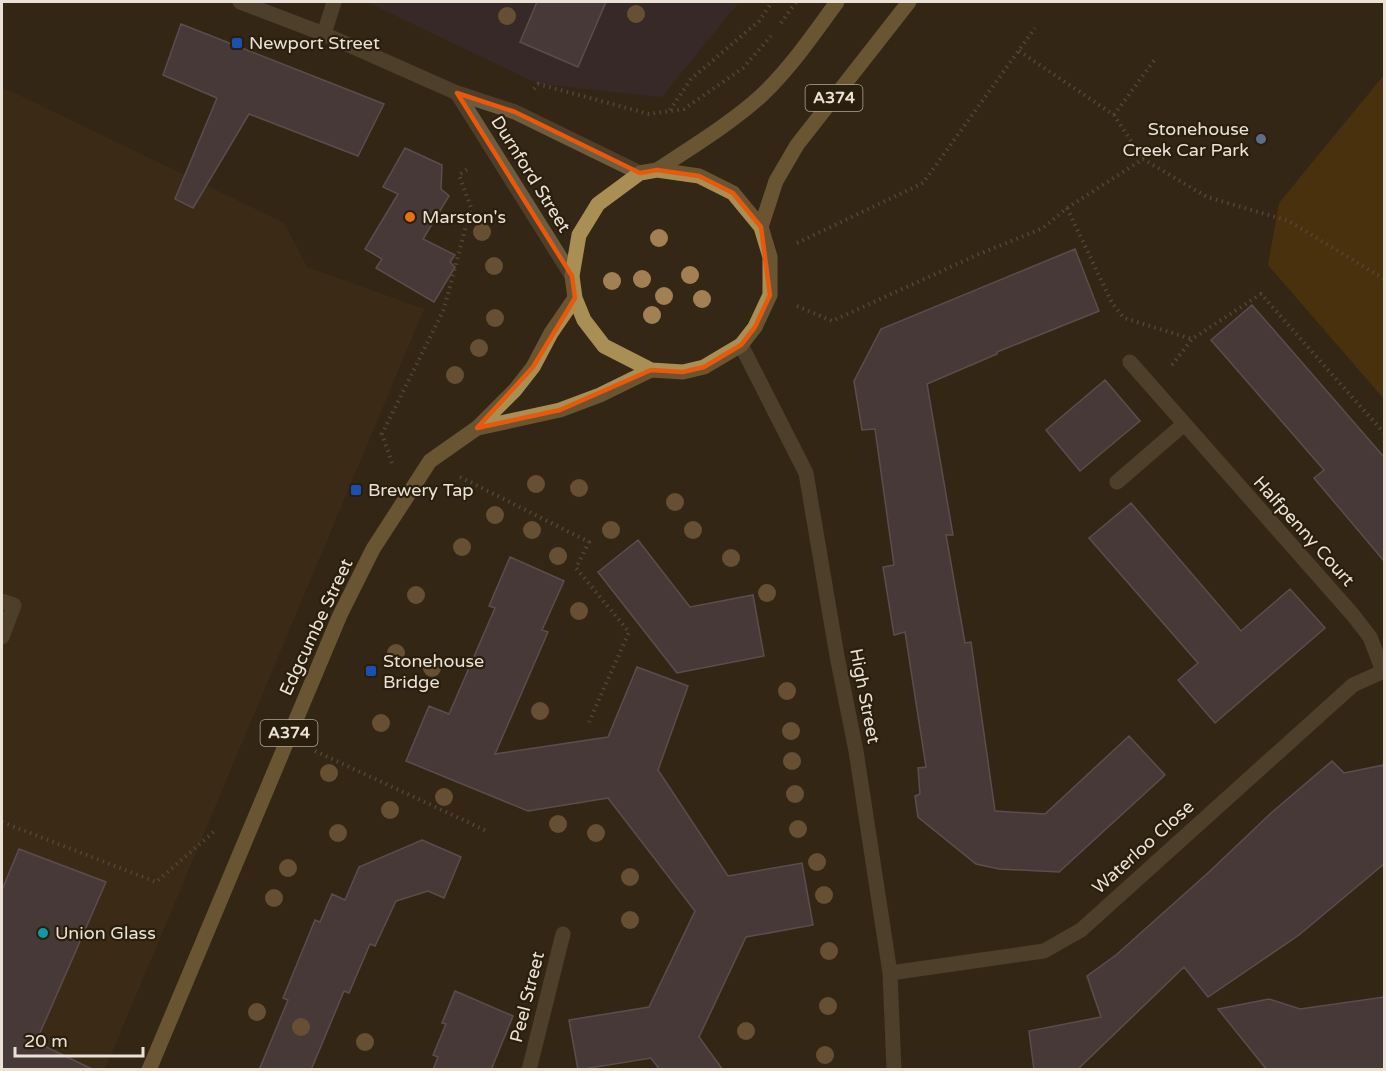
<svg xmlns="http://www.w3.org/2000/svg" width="1386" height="1071" font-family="'Varela Round',sans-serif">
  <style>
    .built { fill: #413018 }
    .industrial { fill: #382d3c }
    .green { fill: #613e00 }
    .building { fill: #5e5063; stroke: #8b7c90; stroke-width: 1.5 }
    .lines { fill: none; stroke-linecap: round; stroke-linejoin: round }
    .path { stroke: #766b5c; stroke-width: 4; stroke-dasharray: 1.5 4.5; stroke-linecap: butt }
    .minor { stroke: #6a5d42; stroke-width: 15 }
    .major { stroke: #aa8f54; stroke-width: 15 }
    .tree { fill: #a28054 }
    .marked { fill: none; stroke: #e8590c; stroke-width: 4.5; stroke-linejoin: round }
    .transit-dot { fill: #1a4fb4; stroke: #2a1e0c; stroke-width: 2 }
    .service-dot { fill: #5c6f8a; stroke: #2a1e0c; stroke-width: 2 }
    .food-dot { fill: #e8710a; stroke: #2a1e0c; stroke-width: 2 }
    .culture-dot { fill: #0f9aa8; stroke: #2a1e0c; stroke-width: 2 }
    .labels { text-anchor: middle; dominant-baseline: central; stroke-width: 4.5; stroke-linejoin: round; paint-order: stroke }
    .shield { fill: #2a1e0c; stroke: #b1a79a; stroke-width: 1.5 }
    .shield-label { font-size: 16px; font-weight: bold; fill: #ebe2d7 }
    .poi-label { font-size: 18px; fill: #ebe2d7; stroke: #2a1e0c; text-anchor: start }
    .street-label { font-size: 18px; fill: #ebe2d7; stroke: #2a1e0c }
  </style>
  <rect width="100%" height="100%" fill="#342716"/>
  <path class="built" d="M2,87L284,223L307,267L424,309L105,1069H2Z"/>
  <path class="industrial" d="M367,2H739L662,97L538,84Z"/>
  <path class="green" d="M1384,75V399L1268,265L1279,203Z"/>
  <path class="building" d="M537,2H606L578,67L520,42Z
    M181,24L384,104L358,156L249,114L193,208L175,199L217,98L163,75Z
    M405,148L442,165L441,189L449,196L423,239L455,255L450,262L455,267L434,302L376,268L382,259L365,249L398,194L383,187Z
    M1075,249L1099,311L997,352V354L927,384L953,535H946L965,643L971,642L995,811L1045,814L1129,736L1165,775L1059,872L999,869L976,864L918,817L915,796L920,794L918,768L926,767L905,632L894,635L883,567L894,565L875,429L862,430L854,381L881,329Z
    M1252,305L1384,457V561L1314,478L1324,470L1211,340Z
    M1105,380L1140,421L1080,471L1046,430Z
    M1131,503L1241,631L1290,589L1325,628L1215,723L1178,680L1198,663L1089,538Z
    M638,540L690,607L753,595L764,656L677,673L598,572Z
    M510,557L564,581L542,630L548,632L495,754L608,737L637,667L688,686L658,770L728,876L802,863L813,925L746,937L699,1037L723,1070H660L651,1058L578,1070L569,1020L649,1007L695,911L608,798L528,811L406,761L429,706L449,714L495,608L489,606Z
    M1332,761L1344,773L1384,765V864L1299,935L1208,997L1184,967L1077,1070H1034L1029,1031L1101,1017L1087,976L1116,955L1209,872L1270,814Z
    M422,840L461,857L444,898L428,891L396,901L375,946L370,944L349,993L344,991L311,1070H259L288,1000L283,998L315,920L320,922L332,894L345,900L359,867Z
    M19,849L106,882L36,1042L94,1070H2V890Z
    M455,991L513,1016L491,1070H433L438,1057L433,1055L446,1024L442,1023Z
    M1384,997V1070H1267L1218,1009L1269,999L1300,1009Z"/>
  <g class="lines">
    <path class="path" d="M781,23L796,2
      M1019,51L1114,115L1143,159
      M534,89L538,84L649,114L684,109L743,68L771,36
      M670,110L691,79L759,21L772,2
      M1114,115L1155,59
      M1067,208L1112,303L1124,318L1192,339
      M797,243L923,183L1035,28
      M797,306L832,321L977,255L1043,228L1067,208L1143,159L1207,197L1289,221L1384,279
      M1172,365L1192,339L1261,294L1384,433
      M392,463L382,434L444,309L471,207L459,175L469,168
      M460,477L589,542L576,568L629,632L589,722
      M315,751L489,832
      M2,822L156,882L216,830"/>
    <path class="minor" d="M240,2L324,34L457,93L515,112L640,173
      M324,34L334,2
      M457,93L572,276
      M741,345L806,473L837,656L856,751L890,973L894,1070
      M1130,362L1353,615L1370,637L1383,671
      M1117,482L1184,424
      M2,601L14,605L2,637
      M890,973L1044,951L1081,930L1353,685L1384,671
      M529,1070L563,934"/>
    <path class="major" d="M657,170L699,176L733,193L761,227L770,257V295L755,327L741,345L704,367L683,372L651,370L604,346L584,320L575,298L572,276L579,235L598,204L640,173Z
      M657,170C690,148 733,122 762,95C791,67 814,34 837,2
      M761,227L776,181L797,145L909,2
      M478,428L560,410L600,395L651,370
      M149,1070L340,615L373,549L430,461L477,428L515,390L533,367L551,333L575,298"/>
  </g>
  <g class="tree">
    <circle cx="636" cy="14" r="9"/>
    <circle cx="507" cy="16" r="9"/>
    <circle cx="482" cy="232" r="9"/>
    <circle cx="659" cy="238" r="9"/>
    <circle cx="494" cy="266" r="9"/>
    <circle cx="690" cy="275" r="9"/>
    <circle cx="642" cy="279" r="9"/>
    <circle cx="612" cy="281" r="9"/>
    <circle cx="664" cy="296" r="9"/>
    <circle cx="702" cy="299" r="9"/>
    <circle cx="652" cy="315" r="9"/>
    <circle cx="495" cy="318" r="9"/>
    <circle cx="479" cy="348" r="9"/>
    <circle cx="455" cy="375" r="9"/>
    <circle cx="536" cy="484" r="9"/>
    <circle cx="579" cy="488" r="9"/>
    <circle cx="675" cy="502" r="9"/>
    <circle cx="495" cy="515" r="9"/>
    <circle cx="532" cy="530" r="9"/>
    <circle cx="611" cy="530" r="9"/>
    <circle cx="693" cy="530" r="9"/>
    <circle cx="462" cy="547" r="9"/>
    <circle cx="558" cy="556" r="9"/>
    <circle cx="731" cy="558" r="9"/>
    <circle cx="767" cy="593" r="9"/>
    <circle cx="416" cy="595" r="9"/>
    <circle cx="579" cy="611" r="9"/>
    <circle cx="396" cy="653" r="9"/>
    <circle cx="432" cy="668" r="9"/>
    <circle cx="787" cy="691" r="9"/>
    <circle cx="540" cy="711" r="9"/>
    <circle cx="381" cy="723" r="9"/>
    <circle cx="791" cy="731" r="9"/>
    <circle cx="792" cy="761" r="9"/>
    <circle cx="329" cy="773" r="9"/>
    <circle cx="795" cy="794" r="9"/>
    <circle cx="444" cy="797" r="9"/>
    <circle cx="390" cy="810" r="9"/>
    <circle cx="558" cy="824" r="9"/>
    <circle cx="798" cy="829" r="9"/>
    <circle cx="338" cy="833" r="9"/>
    <circle cx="596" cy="833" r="9"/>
    <circle cx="817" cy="862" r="9"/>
    <circle cx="288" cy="868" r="9"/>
    <circle cx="630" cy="877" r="9"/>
    <circle cx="824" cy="895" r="9"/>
    <circle cx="274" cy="898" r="9"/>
    <circle cx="630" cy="920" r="9"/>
    <circle cx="829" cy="951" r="9"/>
    <circle cx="828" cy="1006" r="9"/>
    <circle cx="257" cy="1012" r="9"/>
    <circle cx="301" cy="1027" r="9"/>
    <circle cx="746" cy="1031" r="9"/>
    <circle cx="365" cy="1042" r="9"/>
    <circle cx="825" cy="1055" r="9"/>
  </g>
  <path d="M0 0H1386V1071H0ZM457,93L515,112L640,173L657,170L699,176L733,193L761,227L770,295L755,327L741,345L704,367L683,372L651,370L560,410L477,428L533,367L575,298L572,276Z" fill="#342716" fill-opacity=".55" fill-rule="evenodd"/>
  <path class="marked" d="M457,93L515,112L640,173L657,170L699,176L733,193L761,227L770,295L755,327L741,345L704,367L683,372L651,370L560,410L477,428L533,367L575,298L572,276Z"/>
  <g class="transit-dot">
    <rect x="231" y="37" width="12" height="12" rx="3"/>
    <rect x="350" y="484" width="12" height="12" rx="3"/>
    <rect x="365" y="665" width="12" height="12" rx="3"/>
  </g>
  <circle class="service-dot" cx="1261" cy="139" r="6"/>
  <circle class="food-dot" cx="410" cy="217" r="6"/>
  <circle class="culture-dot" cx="43" cy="933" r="6"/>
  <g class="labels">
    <g class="shield">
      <rect x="805.5" y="85" width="57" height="26" rx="4.5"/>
      <rect x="260.5" y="720" width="57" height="26" rx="4.5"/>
    </g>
    <g class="shield-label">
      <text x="834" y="98">A374</text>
      <text x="289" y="733">A374</text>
    </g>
    <g class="poi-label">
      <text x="249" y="43">Newport Street</text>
      <text x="1249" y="129" text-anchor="end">Stonehouse<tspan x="1249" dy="21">Creek Car Park</tspan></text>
      <text x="422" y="217">Marston's</text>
      <text x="368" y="490">Brewery Tap</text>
      <text x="383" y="661">Stonehouse<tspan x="383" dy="21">Bridge</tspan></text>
      <text x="55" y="933">Union Glass</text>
    </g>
    <g class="street-label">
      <text transform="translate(531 174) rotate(58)">Durnford Street</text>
      <text transform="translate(1304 531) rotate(48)">Halfpenny Court</text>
      <text transform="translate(316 627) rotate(-65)">Edgcumbe Street</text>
      <text transform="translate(865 696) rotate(79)">High Street</text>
      <text transform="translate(1143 847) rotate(-42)">Waterloo Close</text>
      <text transform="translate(527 997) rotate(-76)">Peel Street</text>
    </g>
  </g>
  <rect width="1386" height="1071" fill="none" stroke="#ebe2d7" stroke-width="6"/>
  <path d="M15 1047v9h128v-9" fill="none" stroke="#ebe2d7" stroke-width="3"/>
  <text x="24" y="1047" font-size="18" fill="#ebe2d7" stroke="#2a1e0c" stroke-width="4.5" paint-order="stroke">20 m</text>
</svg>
